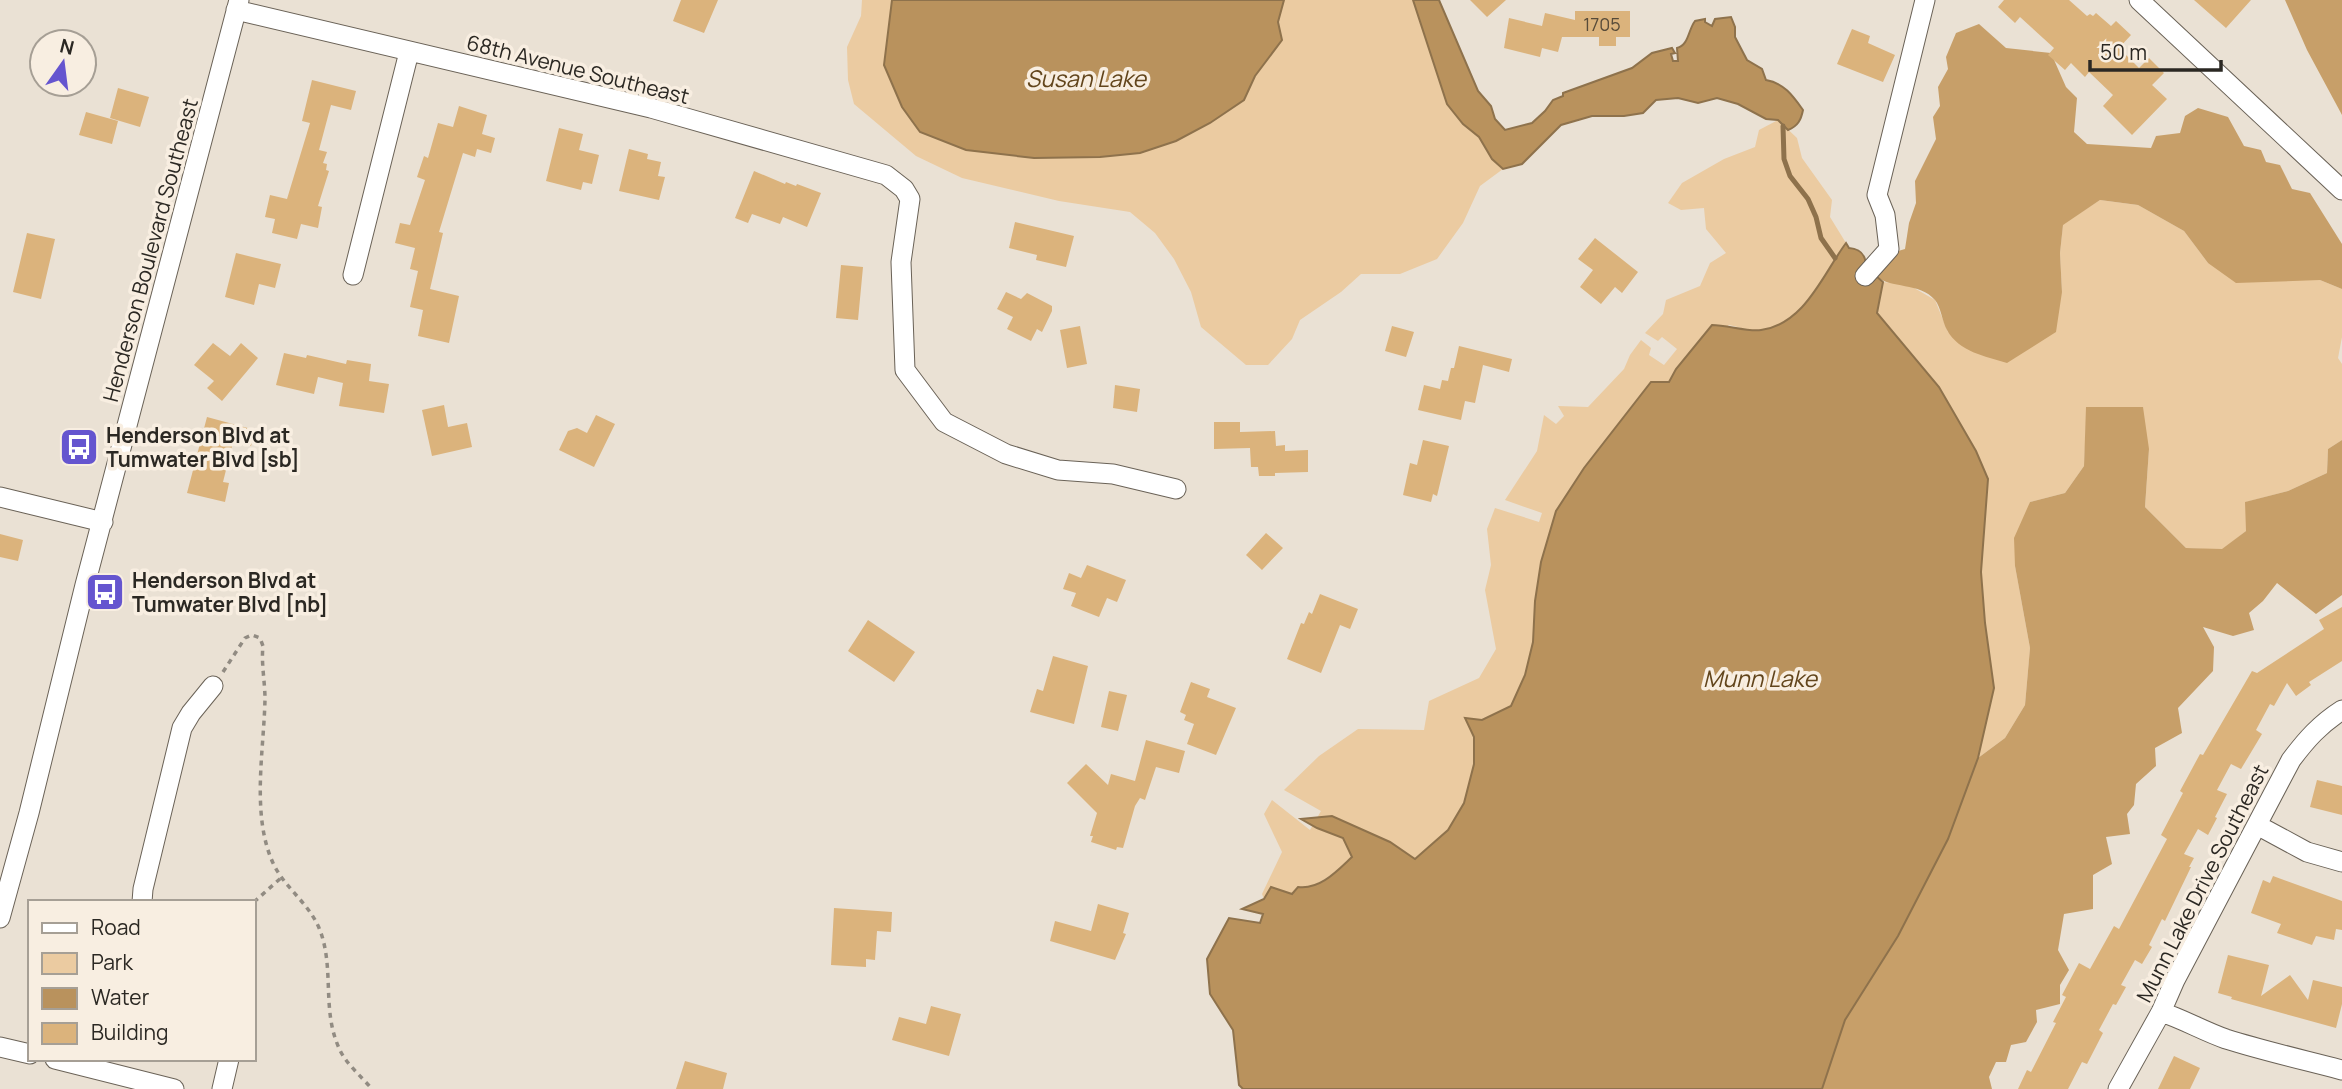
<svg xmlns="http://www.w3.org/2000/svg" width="2342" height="1089" font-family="Manrope,sans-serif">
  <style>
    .green { fill: #ebcba1 }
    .forest { fill: #c79f69 }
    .water { fill: #b9925d; stroke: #8e724c; stroke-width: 2 }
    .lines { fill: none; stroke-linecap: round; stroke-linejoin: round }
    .stream { stroke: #8e724c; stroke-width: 5 }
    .building { fill: #dbb37c }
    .minor-casing { stroke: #6a6257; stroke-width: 21 }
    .path { stroke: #918b82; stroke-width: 3.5; stroke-dasharray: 5 5; stroke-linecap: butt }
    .minor { stroke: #fff; stroke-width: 19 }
    .labels { text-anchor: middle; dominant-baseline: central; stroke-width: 7; stroke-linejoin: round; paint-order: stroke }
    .number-label { font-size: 18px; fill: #574b39 }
    .street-label { font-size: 21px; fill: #2b2823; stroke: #f8eee1 }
    .poi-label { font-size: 21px; font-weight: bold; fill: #2b2823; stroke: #f8eee1; text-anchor: start }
    .water-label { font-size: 23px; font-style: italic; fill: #62451c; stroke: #f8eee1 }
  </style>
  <rect width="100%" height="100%" fill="#eae1d4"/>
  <path class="green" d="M862,0H892L884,65L920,132L966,150L1034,158L1244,100L1255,76L1282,40L1278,22L1284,0H1413L1447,104L1463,124L1479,137L1492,159L1503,169L1480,186L1463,223L1437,259L1400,274H1361L1341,292L1300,320L1292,339L1268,365H1246L1201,327L1191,292L1174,259L1155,233L1130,212L1059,201L962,178L916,156L854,104L848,80L847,47L861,16Z
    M1778,120L1797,138L1802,158L1832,200L1830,217L1846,243C1823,275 1806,323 1761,330C1752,332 1739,327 1729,325C1706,342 1682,356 1669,382L1584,468L1556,511L1541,562L1535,601L1533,642L1525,675L1511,706L1482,720L1466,719L1474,737V764L1464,803L1448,830L1415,859L1390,842L1343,838L1352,857C1323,885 1304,892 1264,899L1262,894L1282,852L1264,814L1272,800L1310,830L1321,811L1284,790L1319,756L1358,729L1424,730L1429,701L1479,678L1496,649L1485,590L1491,565L1487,529L1495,508L1539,522L1542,513L1505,500L1537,451L1544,415L1556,424L1564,416L1558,406L1588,407L1624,369L1630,355L1641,340L1651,348L1649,355L1664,365L1677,349L1662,337L1658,341L1645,333L1663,314L1666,300L1700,286L1710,263L1726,253L1706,229L1704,208L1681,210L1668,203L1682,183L1724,159L1755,147L1759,130Z
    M2100,200L2138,205L2184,231L2208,263L2320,280L2342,289V337L2338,358L2342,364V440L2328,449L2327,473L2288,491L2246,502V531L2222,550L2186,548L2145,507L2149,449L2087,407L2084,466L2065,493L2030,502L2015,566L2030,648L2025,705L2005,738L1978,758L1994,688L1985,623L1981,573L1988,479L1976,451L1939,387L1877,313L1883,282L1909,285L1935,300L1948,332L2062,292L2060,253L2063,224Z"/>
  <path class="forest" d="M2285,0H2342V115L2307,50Z
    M1979,24L2006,48L2051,53L2066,87L2077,98L2074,132L2087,144L2151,148L2156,136L2180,133L2185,116L2198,108L2228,117L2244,146L2261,150L2266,162L2280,165L2292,189L2310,193L2342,244V289L2320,280L2236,283L2208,263L2184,231L2138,205L2100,200L2063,225L2060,253L2062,292L2056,332L2007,363C1985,356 1959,352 1947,330C1942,321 1941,307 1935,300C1920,282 1890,289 1876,276L1888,254L1905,249L1909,223L1916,203L1915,181L1936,139L1933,117L1940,106L1938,87L1948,69L1946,57L1956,33Z
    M2086,407H2143L2149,449L2145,507L2186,548L2222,549L2246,531L2245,502L2288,491L2327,473L2328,449L2342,440V595L2316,614L2277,583L2263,601L2249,613L2254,630L2233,636L2203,627L2214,647L2213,671L2178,708L2182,733L2155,748L2156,766L2136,784L2134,805L2127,814L2130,834L2106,837L2112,864L2093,875V909L2064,914L2058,950L2069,970L2060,985V1004L2036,1010L2037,1022L2026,1042L2011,1045L2006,1062H1996L1989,1077L1992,1089H1822L1845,1020L1898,936L1948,839L1978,758L2005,738L2025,705L2030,648L2015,566L2014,538L2030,502L2065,493L2084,466Z"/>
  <path class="water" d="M892,0H1284L1278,22L1282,40L1255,76L1244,100L1210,123L1176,141L1140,153L1100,157L1034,158L966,150L920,132L902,107L884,65Z
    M1413,0H1439L1478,91L1491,106L1495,119L1505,130L1532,123L1545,111L1553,100L1563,96V93L1632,68L1652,53L1672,48L1675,53L1671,54L1673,61H1678L1677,48C1689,45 1688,30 1695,21L1705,19V22L1712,26L1715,19L1731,17L1735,27V37L1747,60L1762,69L1766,80C1784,83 1793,96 1803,110C1801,120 1798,126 1788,130L1778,120L1766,119L1738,104L1717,98L1698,103L1678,98L1656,100L1643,113L1624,116H1592L1561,125L1522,164L1503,169L1492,159L1479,137L1463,124L1447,104Z
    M1846,243L1849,248C1861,249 1866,255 1866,267L1883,282L1877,313L1939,387L1976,451L1988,479L1981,572L1985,623L1994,688L1978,758L1948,839L1898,936L1845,1020L1822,1089H1243L1239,1085L1233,1030L1210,994L1207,959L1229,918L1260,923L1263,914L1242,909L1264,899L1271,887L1292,894L1298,887C1320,890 1337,871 1352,857L1343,838L1317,828L1301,819L1332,816L1390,842L1415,859L1448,830L1464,803L1474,764V737L1465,718L1482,720L1511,706L1525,675L1533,642L1535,601L1541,562L1556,511L1584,468L1651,382H1669L1676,369L1712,325C1727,325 1748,332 1761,330C1805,324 1823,274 1846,243Z"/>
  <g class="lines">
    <path class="stream" d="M1783,126L1784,159L1790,176L1808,199L1816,217L1821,238L1835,258"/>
  </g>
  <path class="building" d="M681,0H718L704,33L673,21Z
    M1470,0H1506L1487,17Z
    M2004,0H2069L2087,16L2090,14L2093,16L2096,13L2111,26L2116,21L2131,35L2119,48L2139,68L2149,58L2164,73L2152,85L2167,99L2132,135L2103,106L2113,95L2089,72L2085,77L2071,63L2065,70L2048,55L2054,48L2020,17L2015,23L1998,7Z
    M2194,0H2251L2226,28Z
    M1575,11H1630V37H1616V46H1599V37H1562L1558,52L1542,48L1540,57L1504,48L1509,18L1542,26L1545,13L1575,20Z
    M1852,29L1870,36L1868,43L1895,55L1883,82L1837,64Z
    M312,80L356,91L351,110L331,105L319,150L327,152L323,163L327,164L326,170L329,171L318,206L322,207L318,228L301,224L297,239L272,233L275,219L265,217L270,195L287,199L310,123L302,121Z
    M118,88L149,97L140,127L110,118Z
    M459,106L487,115L482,134L495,138L491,153L477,149L475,157L463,153L439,232L443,233L430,289L459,296L449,343L418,336L423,310L410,307L418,271L410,269L415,248L395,243L400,223L410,225L425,180L417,177L424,156L428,158L438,123L453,127Z
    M86,112L118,121L112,144L79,135Z
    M559,128L583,134L579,150L599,155L592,184L583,182L581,190L546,181Z
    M629,149L648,154L647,159L661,162L658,176L665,177L659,200L619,191Z
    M754,171L785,184L786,182L796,186L797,184L821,193L807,227L783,217L780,224L752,214L748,223L735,218Z
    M1015,222L1074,236L1066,267L1036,260L1037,255L1009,248Z
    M27,233L55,239L41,299L13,292Z
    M1595,238L1638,272L1622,293L1615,287L1601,304L1580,287L1593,270L1578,259Z
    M236,253L281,264L275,288L259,284L254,305L225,297Z
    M841,265L863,267L858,320L836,318Z
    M1006,292L1021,299L1027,293L1052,306V311L1042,332L1037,329L1031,341L1007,329L1013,317L997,309Z
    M1080,326L1087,364L1067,368L1060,330Z
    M1392,326L1414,332L1406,357L1385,351Z
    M213,343L230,356L241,343L258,358L222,401L207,388L214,381L194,365Z
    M1459,346L1512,359L1509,372L1483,365L1475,403L1465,401L1461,420L1418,410L1424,385L1440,389L1442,380L1448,381L1451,368H1454Z
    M284,353L306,358L307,355L346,364L347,360L371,364L369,381L389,384L384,413L339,406L343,383L318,377L314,394L276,385Z
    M1115,385L1140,389L1137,412L1113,408Z
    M444,405L448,427L467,423L472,447L432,456L422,410Z
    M596,415L615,424L594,467L559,450L568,431L577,428L587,433Z
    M207,417L255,430L251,446L233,442L223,482L229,483L225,502L187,493Z
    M1214,422H1240V432L1275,431L1276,446L1285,445V451L1308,450V472L1275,473V476H1259L1258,467H1251L1250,448L1214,449Z
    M1423,440L1449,446L1437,496L1433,494L1431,502L1403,495L1410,463L1417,465Z
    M1266,533L1283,548L1262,570L1246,555Z
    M0,534L23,540L18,561L0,557Z
    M1087,565L1126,580L1117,602L1107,598L1099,617L1071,606L1076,593L1063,589L1069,573L1081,578Z
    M1320,594L1358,609L1350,629L1340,625L1321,673L1287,659L1301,623L1304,624L1309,612L1312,614Z
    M2342,607V661L2309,682L2311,685L2296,696L2287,683L2274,706L2270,704L2256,730L2262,734L2241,769L2231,764L2217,790L2227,794L2215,817L2217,818L2208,835L2198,829L2184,854L2194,858L2189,867H2191L2165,921L2162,919L2149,945L2152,947L2142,964L2135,960L2121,985L2126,987L2116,1005L2113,1004L2099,1030L2103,1033L2087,1064L2082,1062L2068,1089H2018L2027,1070L2031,1072L2056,1023L2053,1022L2066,997L2062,995L2079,963L2090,969L2114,926L2119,929L2167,839L2161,835L2183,793L2180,791L2200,754L2203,755L2252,671L2257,673L2324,629L2319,620Z
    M868,620L915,652L894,682L848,651Z
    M1053,656L1088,666L1074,724L1030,712L1037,689L1043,691Z
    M1191,682L1210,689L1207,697L1236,708L1216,755L1187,744L1194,724L1184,720L1186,715L1180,712Z
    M1109,691L1127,695L1118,731L1101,727Z
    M1146,740L1185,751L1179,773L1156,767L1145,800L1140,798L1135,806L1123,848L1117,847L1116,850L1091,842L1093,836H1090L1097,813L1067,783L1086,764L1108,785L1111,774L1135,781Z
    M2317,780L2342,786V815L2310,807Z
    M2273,876L2342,901V930L2336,929L2334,940L2316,936L2312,945L2277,933L2281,924L2251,913L2263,880L2270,883Z
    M1098,904L1129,913L1123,933L1126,934L1115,960L1050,941L1055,921L1091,931Z
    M834,908L892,912L891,932L877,931L875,960L866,959V967L831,965Z
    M2228,955L2269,965L2261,996L2290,975L2308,1000L2313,980L2342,987V1004L2336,1028L2231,999L2232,997L2218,993Z
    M931,1006L961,1014L949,1056L892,1040L899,1017L926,1024Z
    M2174,1056L2200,1068L2190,1089H2158Z
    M685,1061L727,1073L723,1089H676Z"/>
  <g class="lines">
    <g class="minor-casing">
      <path id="minor" d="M2139,0L2342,190
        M236,10L651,108L886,175L904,189L910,199L901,262L905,370L944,422L1006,454L1058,470L1113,474L1176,489
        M353,275L409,52
        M1865,276L1889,249L1885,215L1877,195L1925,0
        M0,497L103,522
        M2257,825L2307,852L2342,862
        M142,902L143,889L182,728L191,713L213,686
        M0,918L29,813L85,585L239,0
        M2161,1012C2183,1019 2203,1031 2226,1039C2264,1051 2304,1060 2342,1070
        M0,1047L30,1054
        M55,1059L174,1089
        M222,1089L229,1059
        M2118,1089L2161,1012L2175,980L2291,760C2306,740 2320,724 2342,710"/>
    </g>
    <path class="path" d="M223,672L245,638L252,635L260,638L263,646C261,663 265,682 265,699C264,750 251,815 273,863C285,889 311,904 321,933C334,971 322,1011 339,1048C345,1063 362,1077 372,1089
      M254,902L282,877"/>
    <use href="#minor" class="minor"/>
  </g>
  <defs>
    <g id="bus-square" transform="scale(2.0125)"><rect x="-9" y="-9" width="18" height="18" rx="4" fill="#6555cf" stroke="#f8eee1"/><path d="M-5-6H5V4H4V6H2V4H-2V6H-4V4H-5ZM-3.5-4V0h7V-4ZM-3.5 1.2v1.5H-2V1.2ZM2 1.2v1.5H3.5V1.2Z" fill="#fff"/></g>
  </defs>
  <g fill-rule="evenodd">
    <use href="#bus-square" x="79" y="447"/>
    <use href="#bus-square" x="105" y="592"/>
  </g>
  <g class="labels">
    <g class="number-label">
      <text x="1602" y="24">1705</text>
    </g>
    <g class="street-label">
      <text transform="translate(578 69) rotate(14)">68th Avenue Southeast</text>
      <text transform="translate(150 250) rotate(-75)">Henderson Boulevard Southeast</text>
      <text transform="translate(2202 883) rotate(-63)">Munn Lake Drive Southeast</text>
    </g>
    <g class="poi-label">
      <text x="106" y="435">Henderson Blvd at<tspan x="106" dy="24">Tumwater Blvd [sb]</tspan></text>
      <text x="132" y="580">Henderson Blvd at<tspan x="132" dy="24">Tumwater Blvd [nb]</tspan></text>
    </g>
    <g class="water-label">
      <text x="1086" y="78">Susan Lake</text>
      <text x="1760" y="678">Munn Lake</text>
    </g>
  </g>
  <rect x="28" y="900" width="228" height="161" fill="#f8eee1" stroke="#a69f95" stroke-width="2"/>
  <rect x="42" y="923" width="35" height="10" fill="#ffffff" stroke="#a69f95" stroke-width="2"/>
  <text x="91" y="935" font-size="21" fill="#2b2823">Road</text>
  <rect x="42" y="953" width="35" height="21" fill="#ebcba1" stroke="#a69f95" stroke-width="2"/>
  <text x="91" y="970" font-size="21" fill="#2b2823">Park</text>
  <rect x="42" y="988" width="35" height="21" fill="#b9925d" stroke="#a69f95" stroke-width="2"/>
  <text x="91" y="1005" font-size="21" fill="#2b2823">Water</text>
  <rect x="42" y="1023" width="35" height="21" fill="#dbb37c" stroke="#a69f95" stroke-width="2"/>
  <text x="91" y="1040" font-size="21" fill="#2b2823">Building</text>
  <g transform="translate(63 63) rotate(14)"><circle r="33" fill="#f8eee1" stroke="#a69f95" stroke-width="2"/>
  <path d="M0-5L12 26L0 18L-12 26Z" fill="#6555cf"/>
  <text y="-10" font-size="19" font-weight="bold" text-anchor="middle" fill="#2b2823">N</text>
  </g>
  <path d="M2090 60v10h131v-10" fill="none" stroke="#2b2823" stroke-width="3.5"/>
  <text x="2100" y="60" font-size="21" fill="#2b2823" stroke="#f8eee1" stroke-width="5" paint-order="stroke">50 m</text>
</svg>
